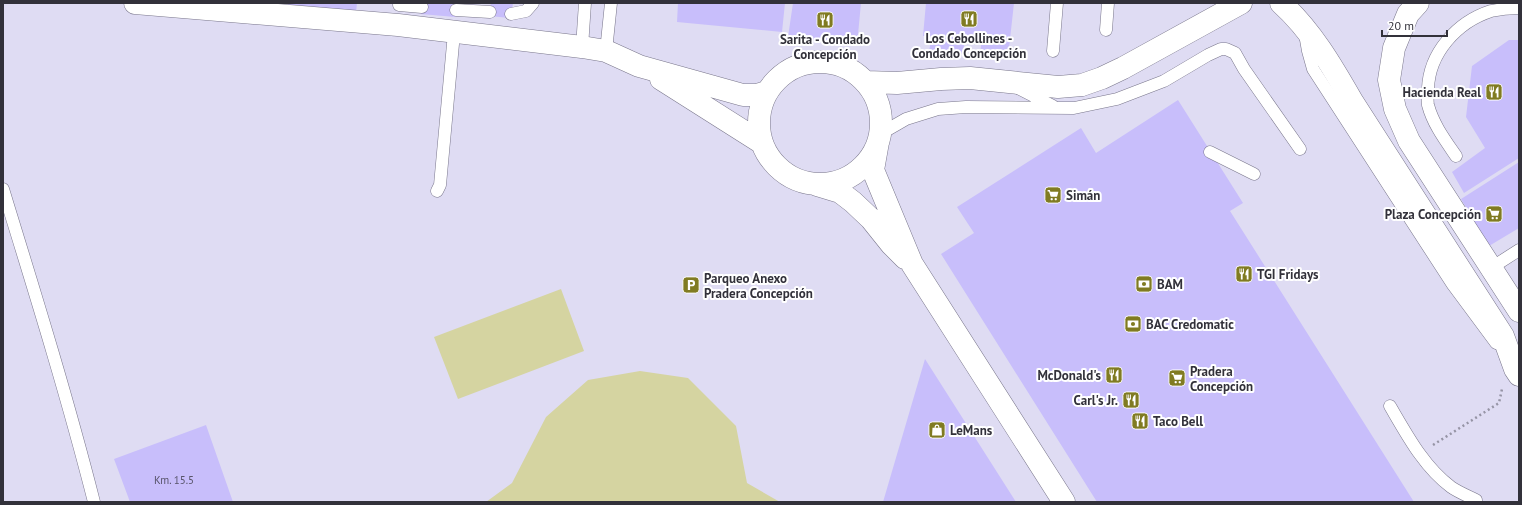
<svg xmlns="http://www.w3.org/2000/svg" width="1522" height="505" font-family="'PT Sans',sans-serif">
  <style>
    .green { fill: #d5d4a1 }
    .building { fill: #c8befb }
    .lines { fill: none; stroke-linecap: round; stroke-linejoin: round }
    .lane-casing { stroke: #79768b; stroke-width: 13 }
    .street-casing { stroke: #79768b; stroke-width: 23 }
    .path { stroke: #9694a5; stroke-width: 2.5; stroke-dasharray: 2 3; stroke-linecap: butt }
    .lane { stroke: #fff; stroke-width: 12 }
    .street { stroke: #fff; stroke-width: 22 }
    .labels { text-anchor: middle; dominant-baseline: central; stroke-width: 4; stroke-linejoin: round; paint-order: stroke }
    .number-label { font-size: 11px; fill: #58546a }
    .poi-label { font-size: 13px; font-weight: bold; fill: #32313a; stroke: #fff; text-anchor: start }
  </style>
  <rect width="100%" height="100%" fill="#dfdcf3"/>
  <path class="green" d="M561,289L584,351L458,399L434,337Z
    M640,371L688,378L736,426L747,483L780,502H486L512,483L546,417L588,380Z"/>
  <path class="building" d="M288,3H357L356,13L288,7Z
    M422,3H456L455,17L421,14Z
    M491,3H513L511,18L489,16Z
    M678,3H785L782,32L677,22Z
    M793,3H861L857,45L788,37Z
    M926,3H1014L1008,57L980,54L982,38L965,36L963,54L929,51L932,36H923Z
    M1509,40H1519V158L1464,193L1452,172L1485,148L1466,117L1472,66Z
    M1178,100L1243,203L1230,211L1414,502H1097L941,254L974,233L957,207L1081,128L1096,153Z
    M1519,162V228L1489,246L1461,199Z
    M925,359L1016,502H883Z
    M206,425L233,502H130L114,459Z"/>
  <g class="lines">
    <g class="lane-casing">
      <path id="lane" d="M399,5L422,7
        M456,10L490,12
        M511,14L526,11L533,3
        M1106,30L1108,3
        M1305,34L1308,51L1313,69L1453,285L1496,343
        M582,47L585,3
        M606,51L611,3
        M1053,51L1057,3
        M1018,88L1053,106
        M880,134L906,119L938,109L966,107L1074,108L1117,99L1164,81L1208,55L1221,49H1226L1235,53L1244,69L1300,149
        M1210,152L1254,174
        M1456,156C1445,140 1433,124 1428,105C1427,100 1428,94 1428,89C1429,53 1457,22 1491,11C1500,9 1510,8 1519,8
        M3,189C35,293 67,396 94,502
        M437,191L440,185L454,33
        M1491,268L1519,250
        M1390,406C1407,435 1424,467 1451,487C1458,492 1468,496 1476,500V502"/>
    </g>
    <g class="street-casing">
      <path id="street" d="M135,3L398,25L582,47L606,51L639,66L743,95H756L767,92
        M1281,3C1311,30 1332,66 1352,101L1503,336L1515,369L1519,375
        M1418,3L1408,14L1394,48L1389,80L1395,109L1409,141L1519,311
        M759 123a61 61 0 1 1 122 0a61 61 0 1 1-122 0Z
        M661,79L762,143
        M866,82L897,83L941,79L970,78L1058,87L1082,85L1102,78L1123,68L1241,3
        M878,142L873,170L912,264L1064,502
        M817,185L840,192L853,202L871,219L891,244L905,258"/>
    </g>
    <path class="path" d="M1433,445L1499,403L1502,389"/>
    <use href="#lane" class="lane"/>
    <use href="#street" class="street"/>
  </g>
  <defs>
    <g id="restaurant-square" transform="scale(0.9)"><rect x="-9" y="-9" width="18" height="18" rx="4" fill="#807b22" stroke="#fff"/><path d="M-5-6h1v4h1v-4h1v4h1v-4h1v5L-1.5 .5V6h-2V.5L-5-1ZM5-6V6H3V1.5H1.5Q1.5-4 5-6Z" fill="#fff"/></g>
    <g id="supermarket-square" transform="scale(0.9)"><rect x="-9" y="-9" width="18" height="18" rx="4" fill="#807b22" stroke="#fff"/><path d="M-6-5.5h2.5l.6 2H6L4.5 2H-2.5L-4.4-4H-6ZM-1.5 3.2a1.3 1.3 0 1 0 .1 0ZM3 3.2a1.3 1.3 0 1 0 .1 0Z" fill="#fff"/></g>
    <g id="bank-square" transform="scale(0.9)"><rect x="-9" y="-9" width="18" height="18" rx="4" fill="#807b22" stroke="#fff"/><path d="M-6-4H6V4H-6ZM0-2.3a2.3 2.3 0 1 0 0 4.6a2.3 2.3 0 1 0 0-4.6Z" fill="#fff"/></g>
    <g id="parking-square" transform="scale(0.9)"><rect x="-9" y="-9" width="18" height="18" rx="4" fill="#807b22" stroke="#fff"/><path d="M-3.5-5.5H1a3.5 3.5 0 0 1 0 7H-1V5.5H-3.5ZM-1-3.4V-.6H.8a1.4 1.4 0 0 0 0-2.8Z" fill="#fff"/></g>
    <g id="shop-square" transform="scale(0.9)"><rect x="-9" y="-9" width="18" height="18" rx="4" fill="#807b22" stroke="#fff"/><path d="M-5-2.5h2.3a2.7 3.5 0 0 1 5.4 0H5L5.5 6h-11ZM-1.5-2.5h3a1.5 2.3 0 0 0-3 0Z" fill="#fff"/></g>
  </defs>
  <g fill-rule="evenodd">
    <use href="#restaurant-square" x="969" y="19"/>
    <use href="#restaurant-square" x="825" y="20"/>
    <use href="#restaurant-square" x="1494" y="92"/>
    <use href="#supermarket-square" x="1053" y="195"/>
    <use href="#supermarket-square" x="1494" y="214"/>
    <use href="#restaurant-square" x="1244" y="274"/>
    <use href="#bank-square" x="1144" y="284"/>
    <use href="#parking-square" x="691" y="285"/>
    <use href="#bank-square" x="1133" y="324"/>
    <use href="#restaurant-square" x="1114" y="375"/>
    <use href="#supermarket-square" x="1177" y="378"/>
    <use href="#restaurant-square" x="1131" y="400"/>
    <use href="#restaurant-square" x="1140" y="421"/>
    <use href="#shop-square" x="937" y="430"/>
  </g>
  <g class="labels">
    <g class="number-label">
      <text x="174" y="480">Km. 15.5</text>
    </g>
    <g class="poi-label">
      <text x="969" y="38" text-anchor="middle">Los Cebollines -<tspan x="969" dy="15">Condado Concepción</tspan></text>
      <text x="825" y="39" text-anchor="middle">Sarita - Condado<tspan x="825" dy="15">Concepción</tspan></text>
      <text x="1481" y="92" text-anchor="end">Hacienda Real</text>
      <text x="1066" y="195">Simán</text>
      <text x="1481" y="214" text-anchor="end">Plaza Concepción</text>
      <text x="1257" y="274">TGI Fridays</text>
      <text x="704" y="278">Parqueo Anexo<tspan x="704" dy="15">Pradera Concepción</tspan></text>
      <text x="1157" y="284">BAM</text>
      <text x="1146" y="324">BAC Credomatic</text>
      <text x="1190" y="371">Pradera<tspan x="1190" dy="15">Concepción</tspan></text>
      <text x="1101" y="375" text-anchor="end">McDonald's</text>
      <text x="1118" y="400" text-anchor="end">Carl's Jr.</text>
      <text x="1153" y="421">Taco Bell</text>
      <text x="950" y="430">LeMans</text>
    </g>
  </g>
  <rect width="1522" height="505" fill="none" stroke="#32313a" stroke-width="8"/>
  <path d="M1382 30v6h65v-6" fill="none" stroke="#32313a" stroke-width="2"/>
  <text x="1388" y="30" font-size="12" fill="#32313a" stroke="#ffffff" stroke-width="3" paint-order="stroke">20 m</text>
</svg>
